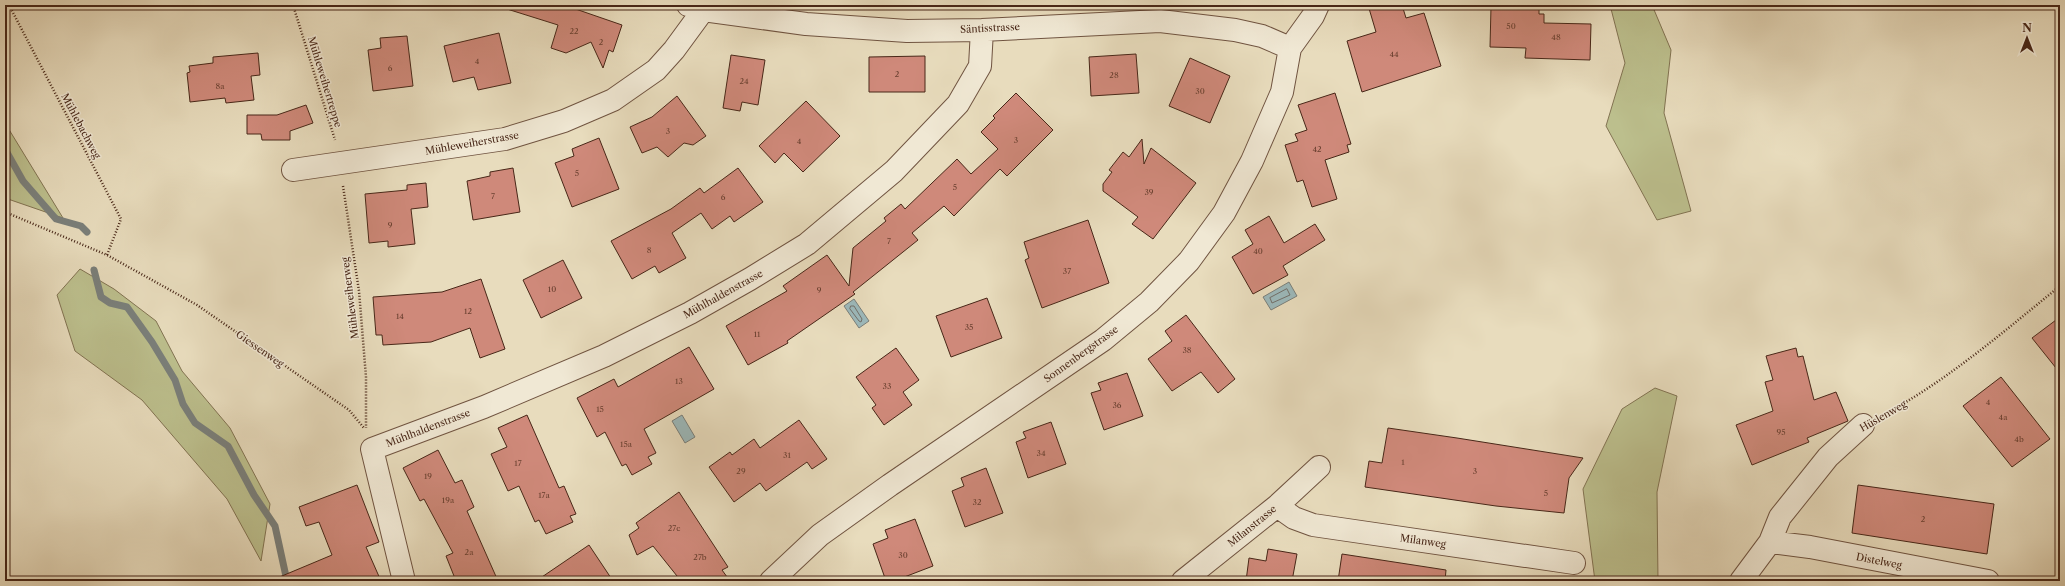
<svg xmlns="http://www.w3.org/2000/svg" width="2065" height="586" font-family="'Libre Caslon Text',serif">
  <style>
    .green { fill: #bcbf8d; stroke: #827352 }
    .water { fill: #9cb9bb; stroke: #7a7f7a }
    .lines { fill: none; stroke-linecap: round; stroke-linejoin: round }
    .shore { stroke: #72706a; stroke-width: 1 }
    .stream { stroke: #7a7f7a; stroke-width: 7 }
    .building { fill: #cf897a; stroke: #482718 }
    .minor-casing { stroke: #705441; stroke-width: 24 }
    .path { stroke: #482718; stroke-width: 2.5; stroke-dasharray: 1 2; stroke-linecap: butt }
    .minor { stroke: #f0e8d4; stroke-width: 22 }
    .labels { text-anchor: middle; dominant-baseline: central; stroke-width: 3; stroke-linejoin: round; paint-order: stroke }
    .number-label { font-size: 8px; fill: #6a4030 }
    .street-label { font-size: 10px; fill: #482718; stroke: #f0e8d4 }
  </style>
  <rect width="100%" height="100%" fill="#e8dcbd"/>
  <filter id="stains"><feTurbulence type="fractalNoise" baseFrequency=".005" numOctaves="4"/><feColorMatrix values="0 0 0 0 .2 0 0 0 0 .09 0 0 0 0 .02 0 0 0 .5 -.17"/></filter>
  <radialGradient id="worn" r=".72"><stop offset=".6" stop-color="#630" stop-opacity="0"/><stop offset="1" stop-color="#630" stop-opacity=".3"/></radialGradient>
  <path class="green" d="M1610,5H1652L1671,50L1664,113L1691,211L1657,220L1606,126L1625,63Z
    M5,123L63,218L5,198Z
    M80,269L114,289L156,321L182,371L230,428L270,504L261,561L227,499L142,400L75,351L57,295Z
    M1655,388L1677,396L1657,492L1658,581H1595L1583,489L1622,409Z"/>
  <path class="water" d="M1289,282L1297,296L1271,310L1263,297Z
    M854,299L869,321L859,328L844,306Z
    M682,415L695,437L685,443L672,421Z"/>
  <g class="lines">
    <path class="shore" d="M1287,289L1290,295L1272,303L1270,298Z
      M851,306H854L862,319L861,322L859,321L850,309Z"/>
    <path class="stream" d="M5,149L23,181L56,219L81,226L87,232
      M94,270L101,297L110,303L127,307L152,342L175,380L183,404L195,423L228,446L254,495L275,526L287,581"/>
  </g>
  <path class="building" d="M508,5H564L622,25L613,52L609,50L603,68L591,42L566,53L551,48L558,25L507,9Z
    M1368,5H1402L1406,18L1424,13L1441,66L1362,92L1347,41L1376,32Z
    M1491,7L1539,9V14H1544V23L1591,24L1590,60L1525,58L1526,48L1490,47Z
    M499,33L511,83L478,90L474,77L453,82L444,46Z
    M407,36L413,86L373,91L368,50L381,48L380,38Z
    M258,53L260,75L251,76L254,100L226,103L225,98L190,102L187,73L190,72L189,66L213,63V57Z
    M1136,54L1139,93L1091,96L1089,57Z
    M731,55L765,60L758,105L742,102L740,111L723,108Z
    M925,56V92H869V57Z
    M1190,58L1230,76L1210,123L1169,106Z
    M1016,93L1053,130L1007,176L1000,169L954,216L944,206L912,233L918,240L853,292L855,294L787,341L788,343L748,365L726,326L787,291L783,286L827,255L849,286L853,248L886,221L884,218L901,204L905,209L957,159L971,174L998,149L981,132L995,118L993,116Z
    M1335,93L1351,144L1347,145L1349,152L1325,160L1337,199L1312,207L1303,180L1297,182L1285,145L1298,141L1295,134L1307,130L1298,105Z
    M677,96L706,136L693,145L684,143L668,157L657,147L642,153L630,127L652,117Z
    M806,101L840,136L803,172L784,153L775,163L759,146Z
    M306,105L313,123L290,131V140H262L261,134H247V115H277Z
    M599,138L619,189L572,207L555,163L574,156L572,149Z
    M1142,139L1144,164L1151,148L1196,183L1153,239L1132,224L1138,217L1103,191V184L1112,172L1109,170L1123,152L1129,157Z
    M513,168L520,212L473,220L467,181L490,176V172Z
    M738,168L763,202L734,222L730,216L712,229L701,213L672,233L686,258L659,273L655,266L632,279L611,241L671,209L700,188L704,193Z
    M426,183L428,207L411,209L415,244L388,247V241L369,243L365,194L407,190V185Z
    M1269,216L1284,243L1315,224L1325,240L1283,266L1288,275L1253,294L1232,257L1253,244L1245,230Z
    M1088,220L1109,283L1042,308L1025,260L1029,258L1024,242Z
    M563,260L582,298L541,318L523,280Z
    M481,279L505,349L480,358L470,328L431,342L383,345L382,335H376L373,297L442,292Z
    M987,298L1002,338L951,357L936,316Z
    M1186,315L1235,379L1218,393L1201,372L1172,391L1148,359L1172,341L1165,331Z
    M2060,317V373L2032,338Z
    M689,347L714,389L644,429L656,453L648,457L652,464L632,475L626,464L622,466L605,432L597,437L577,398L614,379L618,387Z
    M896,348L919,380L903,392L912,405L884,425L872,408L876,405L856,377Z
    M1796,348L1798,357L1803,356L1814,400L1836,392L1848,421L1807,438L1809,442L1752,465L1736,425L1773,411L1765,382L1773,380L1766,356Z
    M1127,373L1143,416L1104,430L1091,393L1101,390L1098,383Z
    M2001,377L2050,439L2012,467L1963,406Z
    M527,415L559,488L564,486L576,514L570,516L573,522L546,534L539,520L535,522L519,486L508,491L491,454L507,447L498,428Z
    M799,420L827,459L812,469L807,462L766,491L760,483L734,502L709,467L730,452L732,455L754,439L760,448Z
    M1051,422L1066,464L1028,478L1016,442L1026,438L1023,432Z
    M1388,428L1457,438L1583,458L1569,478L1564,513L1496,506L1365,487L1369,461L1382,463Z
    M438,450L455,483L462,480L474,507L467,511L498,581H456L446,556L453,553L424,499L420,501L403,468Z
    M986,468L1003,513L965,527L952,491L964,486L961,478Z
    M357,485L379,542L366,547L381,581H270L332,555L319,522L306,526L299,507Z
    M1858,485L1994,504L1987,554L1852,533Z
    M679,492L728,567L722,570L730,581H681L653,546L637,555L629,535L639,528L636,523Z
    M915,519L933,566L894,581H886L873,544L888,538L885,530Z
    M589,545L613,581H536Z
    M1268,549L1297,554L1292,581H1246L1249,558L1266,561Z
    M1342,554L1446,570L1445,581H1338Z"/>
  <g class="lines">
    <g class="minor-casing">
      <path id="minor" d="M688,5L703,10L806,24L907,31L982,30L1160,21L1235,30L1262,36L1290,48
        M293,170L505,139L564,121L613,100L656,70L674,50L707,5
        M1277,506L1294,518L1313,525L1574,563
        M1770,542L1810,547L1988,581
        M404,581L372,449L484,407L604,356L690,313L750,279L807,244L894,171L958,104L980,66L982,30
        M771,581L820,535L890,485L1103,340L1149,302L1189,261L1224,213L1252,161L1282,92L1290,48L1313,16L1318,5
        M1183,581L1277,506L1319,467
        M1741,581L1770,542L1780,517L1828,457L1863,425"/>
    </g>
    <path class="path" d="M9,5L121,219L107,255
      M293,5L335,140
      M343,186L359,291L366,377V428
      M5,212L107,255L197,305L349,410L364,428
      M1883,415C1947,381 2003,332 2060,286"/>
    <use href="#minor" class="minor"/>
  </g>
  <g class="labels">
    <g class="number-label">
      <text x="1511" y="26">50</text>
      <text x="574" y="31">22</text>
      <text x="1556" y="37">48</text>
      <text x="601" y="42">2</text>
      <text x="1394" y="54">44</text>
      <text x="477" y="61">4</text>
      <text x="390" y="68">6</text>
      <text x="897" y="74">2</text>
      <text x="1114" y="75">28</text>
      <text x="744" y="81">24</text>
      <text x="220" y="86">8a</text>
      <text x="1200" y="91">30</text>
      <text x="668" y="131">3</text>
      <text x="1016" y="140">3</text>
      <text x="799" y="141">4</text>
      <text x="1317" y="149">42</text>
      <text x="577" y="173">5</text>
      <text x="955" y="187">5</text>
      <text x="1149" y="192">39</text>
      <text x="493" y="196">7</text>
      <text x="723" y="197">6</text>
      <text x="390" y="225">9</text>
      <text x="889" y="241">7</text>
      <text x="649" y="250">8</text>
      <text x="1258" y="251">40</text>
      <text x="1067" y="271">37</text>
      <text x="552" y="289">10</text>
      <text x="819" y="290">9</text>
      <text x="468" y="311">12</text>
      <text x="400" y="316">14</text>
      <text x="969" y="327">35</text>
      <text x="757" y="334">11</text>
      <text x="1187" y="350">38</text>
      <text x="679" y="381">13</text>
      <text x="887" y="386">33</text>
      <text x="1988" y="402">4</text>
      <text x="1117" y="405">36</text>
      <text x="600" y="409">15</text>
      <text x="2003" y="417">4a</text>
      <text x="1781" y="432">95</text>
      <text x="2019" y="439">4b</text>
      <text x="626" y="444">15a</text>
      <text x="1041" y="453">34</text>
      <text x="787" y="455">31</text>
      <text x="1403" y="462">1</text>
      <text x="518" y="463">17</text>
      <text x="741" y="471">29</text>
      <text x="1475" y="471">3</text>
      <text x="428" y="476">19</text>
      <text x="1546" y="493">5</text>
      <text x="544" y="495">17a</text>
      <text x="448" y="500">19a</text>
      <text x="977" y="502">32</text>
      <text x="1923" y="519">2</text>
      <text x="674" y="528">27c</text>
      <text x="469" y="552">2a</text>
      <text x="903" y="555">30</text>
      <text x="700" y="557">27b</text>
    </g>
    <g class="street-label">
      <text transform="translate(990 28) rotate(-3)">Säntisstrasse</text>
      <text transform="translate(325 82) rotate(73)">Mühleweihertreppe</text>
      <text transform="translate(81 126) rotate(62)">Mühlebachweg</text>
      <text transform="translate(472 143) rotate(-10)">Mühleweiherstrasse</text>
      <text transform="translate(723 294) rotate(-29)">Mühlhaldenstrasse</text>
      <text transform="translate(350 298) rotate(-97)">Mühleweiherweg</text>
      <text transform="translate(260 349) rotate(35)">Giessenweg</text>
      <text transform="translate(1081 354) rotate(-36)">Sonnenbergstrasse</text>
      <text transform="translate(1883 416) rotate(-30)">Hüslenweg</text>
      <text transform="translate(428 428) rotate(-21)">Mühlhaldenstrasse</text>
      <text transform="translate(1252 526) rotate(-39)">Milanstrasse</text>
      <text transform="translate(1423 541) rotate(8)">Milanweg</text>
      <text transform="translate(1879 561) rotate(11)">Distelweg</text>
    </g>
  </g>
  <rect width="2065" height="586" fill="none" stroke="#e8dcbd" stroke-width="20"/>
  <rect x="6" y="6" width="2053" height="574" fill="none" stroke="#482718" stroke-width="2"/>
  <rect x="10" y="10" width="2045" height="566" fill="none" stroke="#482718"/>
  <g transform="translate(2027 38)" stroke="#f0e8d4" stroke-width="3" paint-order="stroke">
  <path d="M0-3L7 15L0 10L-7 15Z" fill="#482718"/>
  <text y="-6" font-size="11" font-weight="bold" text-anchor="middle" fill="#482718">N</text>
  </g>
  <rect width="100%" height="100%" filter="url(#stains)"/>
  <rect width="100%" height="100%" fill="url(#worn)"/>
</svg>
